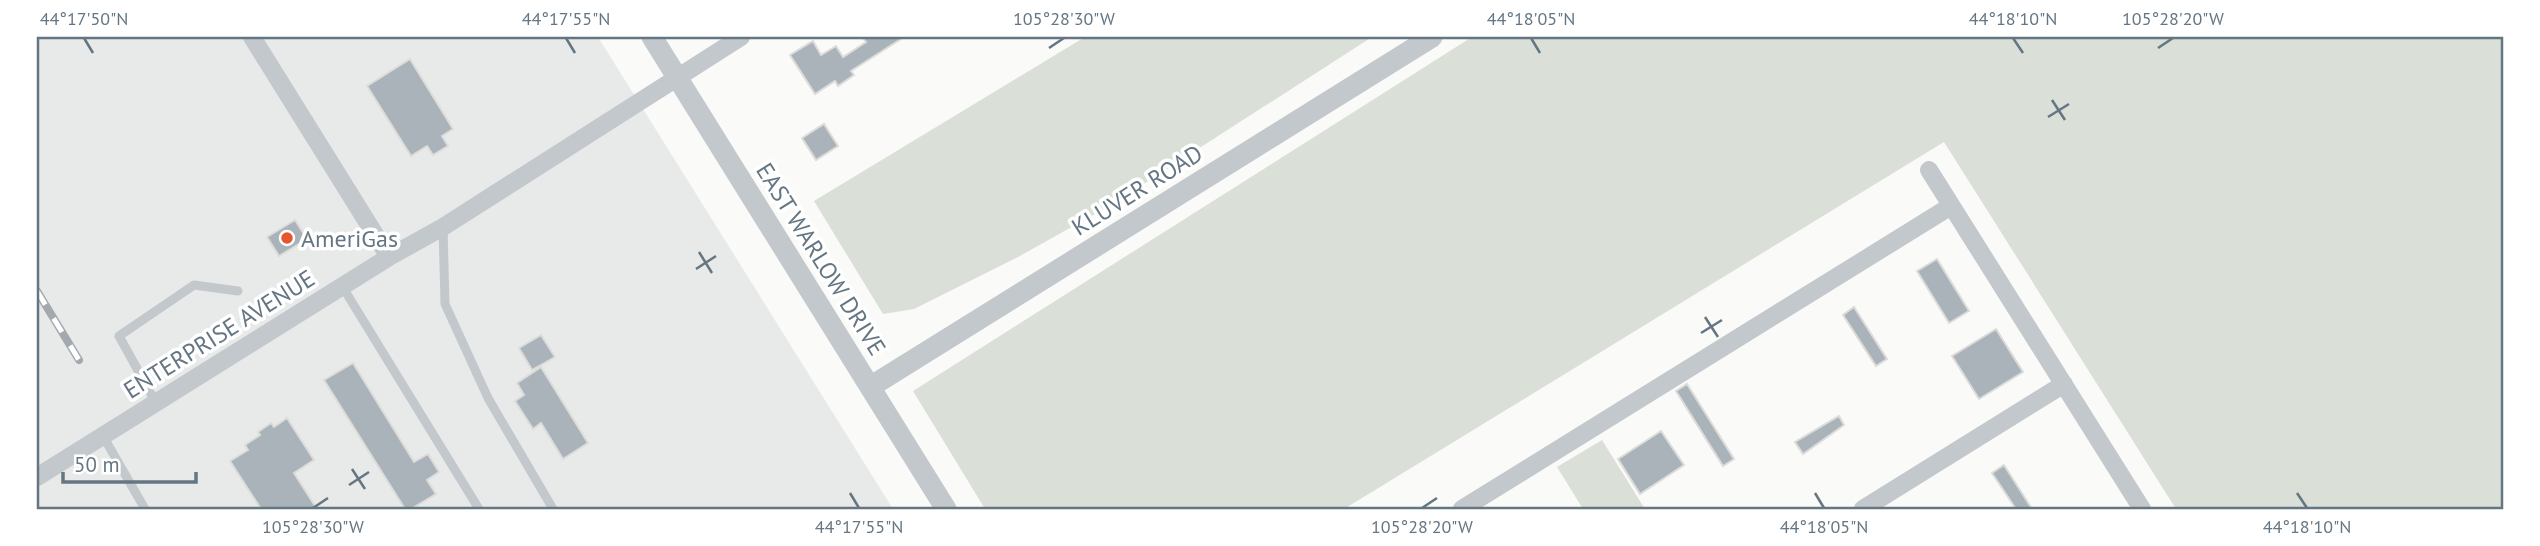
<svg xmlns="http://www.w3.org/2000/svg" width="2540" height="546" font-family="'PT Sans',sans-serif">
  <style>
    .built { fill: #e8e9e9 }
    .green { fill: #dadfd7 }
    .building { fill: #aab3b9; stroke: #dcdcda; stroke-width: 2 }
    .lines { fill: none; stroke-linecap: round; stroke-linejoin: round }
    .service { stroke: #c3c8cc; stroke-width: 9 }
    .minor { stroke: #c3c8cc; stroke-width: 18 }
    .tertiary { stroke: #c3c8cc; stroke-width: 21 }
    .rail-casing { stroke: #a2aab0; stroke-width: 8 }
    .rail { stroke: #fff; stroke-width: 5; stroke-dasharray: 16; stroke-linecap: butt }
    .ticks { fill: none; stroke: #657683; stroke-width: 2.5 }
    .poi-dot { fill: #e4572e; stroke: #fff; stroke-width: 2.5 }
    .labels { text-anchor: middle; dominant-baseline: central; stroke-width: 7; stroke-linejoin: round; paint-order: stroke }
    .street-label { font-size: 24px; fill: #657683; stroke: #fff }
    .poi-label { font-size: 24px; fill: #657683; stroke: #fff; text-anchor: start }
    .neatline { fill: none; stroke: #657683; stroke-width: 2.5 }
    .ticks-label { font-size: 18px; text-anchor: middle; fill: #657683 }
  </style>
  <rect width="100%" height="100%" fill="#fafaf8"/>
  <path class="built" d="M37,37H598L893,509H37Z"/>
  <path class="green" d="M1085,37H1372L1111,205L1018,257L914,309L883,314L814,201Z
    M1472,37H2503V509H2176L1944,142L1344,509H985L913,391Z
    M1602,440L1645,509H1583L1557,467Z"/>
  <path class="building" d="M862,37H904L851,71L854,75L838,86L835,81L815,94L790,55L813,41L821,55L836,46L843,57L866,42Z
    M410,59L453,129L442,136L448,146L433,155L427,146L411,156L367,86Z
    M824,124L838,146L816,160L802,138Z
    M295,220L307,239L279,256L267,237Z
    M1937,259L1969,311L1949,323L1917,271Z
    M1854,307L1887,359L1876,366L1843,315Z
    M1996,329L2023,372L1979,399L1952,356Z
    M541,335L555,357L532,370L519,348Z
    M353,363L414,462L428,454L439,472L427,480L436,494L411,509H405L324,380Z
    M541,367L588,443L563,459L541,423L533,429L515,401L524,395L517,383Z
    M1687,384L1734,459L1723,466L1676,391Z
    M1839,416L1844,425L1803,454L1795,442Z
    M287,418L314,460L294,473L317,509H261L230,461L248,450L245,445L260,435L258,432L271,423L274,427Z
    M1661,431L1684,465L1640,494L1618,459Z
    M2004,465L2032,509H2016L1992,473Z"/>
  <g class="lines">
    <path class="service" d="M443,227L445,304L488,398L553,509
      M342,286L479,509
      M156,403L119,336L194,285L238,291
      M103,436L145,509"/>
    <path class="minor" d="M252,37L389,257
      M1929,170L2142,509
      M37,477L389,257L443,227L741,37
      M1462,509L1951,206
      M1863,509L2064,384"/>
    <path class="tertiary" d="M652,37L946,509
      M870,387L1432,37"/>
    <g class="rail-casing">
      <path id="rail" d="M37,291L79,360"/>
    </g>
    <use href="#rail" class="rail"/>
  </g>
  <path class="ticks" d="M84,38L93,53M566,38L575,53M1531,38L1540,53M2013,38L2023,53M1049,48L1064,38M2158,48L2173,38M2052,100L2065,120M2048,117L2069,104M699,252L712,273M696,269L716,256M1705,317L1718,337M1701,333L1722,320M352,469L365,489M349,485L369,472M850,493L859,508M1815,493L1824,508M2297,493L2307,508M313,508L328,498M1422,508L1437,498"/>
  <circle class="poi-dot" cx="287" cy="238" r="7"/>
  <g class="labels">
    <g class="street-label">
      <text transform="translate(1137 190) rotate(-32)">KLUVER ROAD</text>
      <text transform="translate(821 259) rotate(58)">EAST WARLOW DRIVE</text>
      <text transform="translate(219 334) rotate(-32)">ENTERPRISE AVENUE</text>
    </g>
    <g class="poi-label">
      <text x="301" y="238">AmeriGas</text>
    </g>
  </g>
  <rect width="2540" height="546" fill="none" stroke="#ffffff" stroke-width="77"/>
  <path d="M63 472v10h133v-10" fill="none" stroke="#657683" stroke-width="3.5"/>
  <text x="74" y="472" font-size="21" fill="#657683" stroke="#ffffff" stroke-width="5" paint-order="stroke">50 m</text>
  <rect x="38" y="38" width="2464" height="470" class="neatline"/>
  <g class="ticks-label">
    <text x="84" y="25">44°17'50"N</text>
    <text x="566" y="25">44°17'55"N</text>
    <text x="1064" y="25">105°28'30"W</text>
    <text x="1531" y="25">44°18'05"N</text>
    <text x="2013" y="25">44°18'10"N</text>
    <text x="2173" y="25">105°28'20"W</text>
    <text x="313" y="533">105°28'30"W</text>
    <text x="859" y="533">44°17'55"N</text>
    <text x="1422" y="533">105°28'20"W</text>
    <text x="1824" y="533">44°18'05"N</text>
    <text x="2307" y="533">44°18'10"N</text>
  </g>
</svg>
